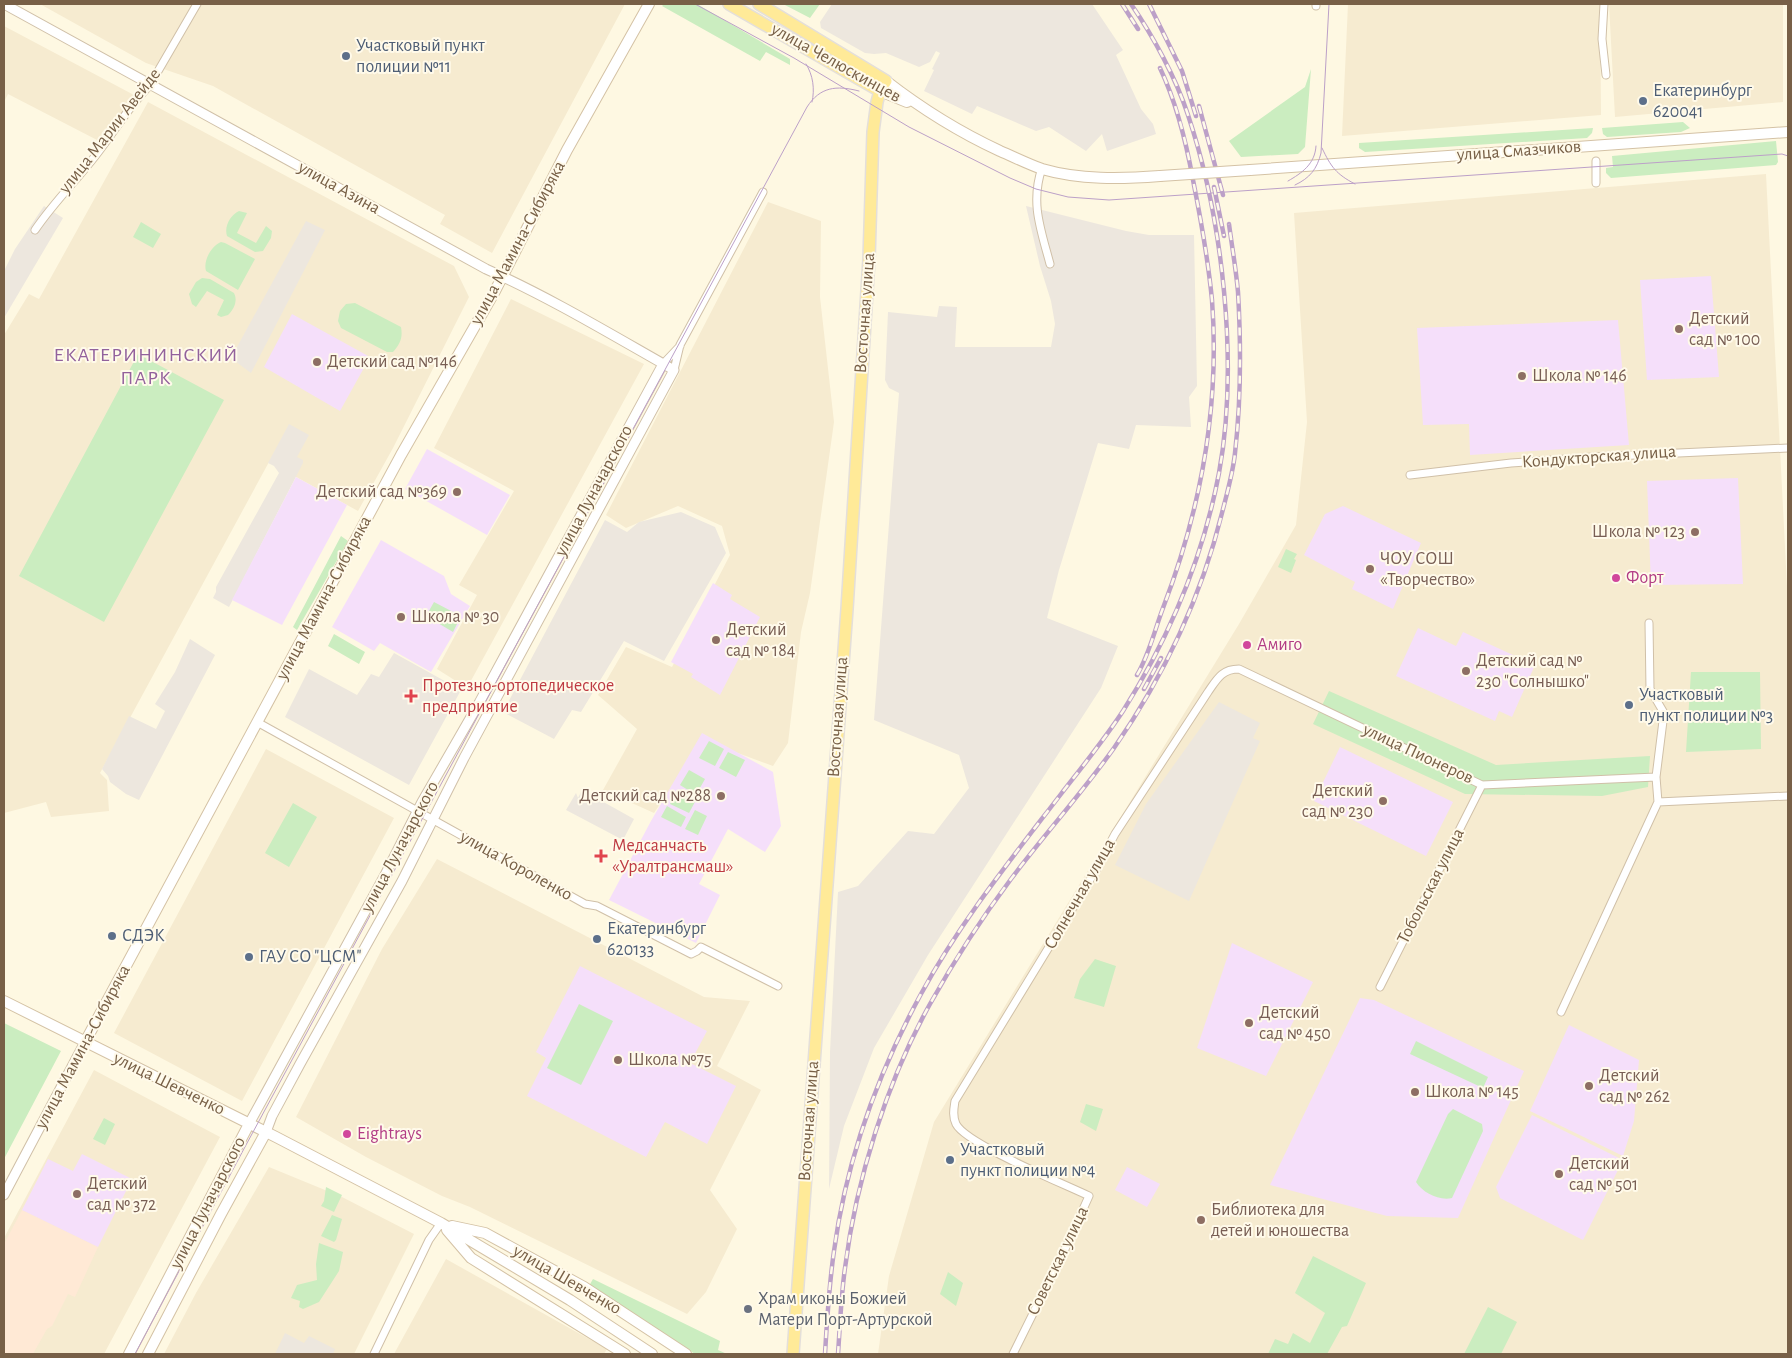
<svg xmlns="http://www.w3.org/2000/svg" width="1792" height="1358" font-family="'Alegreya Sans',sans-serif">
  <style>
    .residential { fill: #f6ebd0 }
    .commercial { fill: #ffe9d5 }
    .industrial { fill: #ede7de }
    .education { fill: #f5dffa }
    .green { fill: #cbedc0 }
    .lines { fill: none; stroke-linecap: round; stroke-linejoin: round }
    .minor-casing { stroke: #d0c0a8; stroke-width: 9 }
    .tertiary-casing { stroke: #d0c0a8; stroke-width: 11 }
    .secondary-casing { stroke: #d4c2a5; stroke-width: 12 }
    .primary-casing { stroke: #e4dfda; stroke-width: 14 }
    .minor { stroke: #fff; stroke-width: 7 }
    .tertiary { stroke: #fff; stroke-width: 9 }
    .secondary { stroke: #fff; stroke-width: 10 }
    .primary { stroke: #ffea98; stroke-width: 11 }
    .tram { stroke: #bca0c8; stroke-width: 1 }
    .rail-casing { stroke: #bca0c8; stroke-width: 4.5 }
    .rail { stroke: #fffaea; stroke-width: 2.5; stroke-dasharray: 8; stroke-linecap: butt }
    .secondary-bridge-casing { stroke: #d4c2a5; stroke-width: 12; stroke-linecap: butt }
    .secondary-bridge { stroke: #fff; stroke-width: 10 }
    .service-dot { fill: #5c6f8a; stroke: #fffaea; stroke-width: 2 }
    .education-dot { fill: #8d6e63; stroke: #fffaea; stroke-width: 2 }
    .hotel-dot { fill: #d1479c; stroke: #fffaea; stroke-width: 2 }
    .health-dot { fill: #e0444e; stroke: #fffaea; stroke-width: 2 }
    .worship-dot { fill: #6b7280; stroke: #fffaea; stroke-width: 2 }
    .labels { text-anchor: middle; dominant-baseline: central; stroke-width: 4; stroke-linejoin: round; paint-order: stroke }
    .service-label { font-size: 18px; fill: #4e5e75; stroke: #fffaea; text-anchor: start }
    .street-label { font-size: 18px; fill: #786047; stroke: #fffaea }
    .education-label { font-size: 18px; fill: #785e54; stroke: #fffaea; text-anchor: start }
    .hotel-label { font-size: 18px; fill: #b23c85; stroke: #fffaea; text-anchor: start }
    .health-label { font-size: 18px; fill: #be3a42; stroke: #fffaea; text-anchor: start }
    .worship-label { font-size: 18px; fill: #5b616d; stroke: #fffaea; text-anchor: start }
    .quarter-label { font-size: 20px; letter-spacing: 1px; fill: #92619c; stroke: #fffaea }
  </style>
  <rect width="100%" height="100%" fill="#fef8e2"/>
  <path class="residential" d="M40,4H625L492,253L440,224L445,215L213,86L146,63Z
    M1348,4H1600L1601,115L1342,136Z
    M1609,4H1783V102L1615,117Z
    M4,26L134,95L127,110L99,141L8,94L4,102Z
    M148,102L454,266L469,297L393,448L358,511L269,462L100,773L107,780L109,811L51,817L46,802L4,813V335L29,294L39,299Z
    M1766,174L1788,606V1354H878L889,1276L934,1122L1239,624L1296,525L1307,422L1294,213Z
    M768,202L821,221L820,297L834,422L810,593L801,632L788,743L773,766L703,740L654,813L603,790L637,729L598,695L626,647L672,667L730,555L722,526L678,506L626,528L606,515Z
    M511,299L644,364L467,688L437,669L477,595L459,585L514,491L434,448Z
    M266,749L394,818L242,1101L114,1033Z
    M437,859L704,997L750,1001L717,1066L761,1090L710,1190L737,1229L706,1292L687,1314L470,1207L442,1196L403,1176L366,1157L296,1117L382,949Z
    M94,1070L220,1137L104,1354H4V1238Z
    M269,1167L342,1197L414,1234L354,1354H164L196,1293Z
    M446,1259L607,1349L604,1354H394Z"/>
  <path class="commercial" d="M22,1210L98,1247L75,1297L68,1294L52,1326L47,1329L33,1354H4V1244Z"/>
  <path class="industrial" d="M832,4H1092L1123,50L1116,55L1141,109L1153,124L1156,134L1107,151L1102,134L1086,151L1049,127L1036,131L977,106L972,114L924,91L934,70L932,69L940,53L936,51L930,62L919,67L886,53L874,54L865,53L821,28L820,22Z
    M44,206L63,218L4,318V271L15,249Z
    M1026,206L1126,231L1149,235H1194L1197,386L1189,397L1191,427L1136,425L1129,449L1098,443L1059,570L1047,618L1118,646L1101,688L928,955L874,1048L844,1126L829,1189L830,1052L838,892L858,886L908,831L934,834L969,788L959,755L874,720L899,393L889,388L885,380L888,312L937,317L939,306L957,307L955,347H1051L1055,324L1051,301L1040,266Z
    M306,221L325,230L251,373L231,358Z
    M289,424L309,435L297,457L303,460V463L229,607L213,598L216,592V587L279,473L274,466L268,463Z
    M681,512L715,527L726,553L664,661L624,641L581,712L572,710L554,739L503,712L605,520L627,532L639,522Z
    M190,639L215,655L139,800L126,794L110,782L108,776L102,769L129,716L156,729L165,711L155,704L175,672Z
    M394,653L461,690L409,785L285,717L309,669L357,695L371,674L379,677Z
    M1219,702L1260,723L1253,738L1260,741L1189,901L1115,865L1146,804Z
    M582,790L634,819L623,840L566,810L576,793L578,798Z
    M285,1333L304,1343L309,1336L335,1349L333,1354H275Z"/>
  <path class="education" d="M1711,276L1719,377L1647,380L1640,280Z
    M292,314L370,357L340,411L264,367Z
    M1618,320L1629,445L1470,455L1469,424L1423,425L1417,328Z
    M427,449L510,495L487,535L405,489Z
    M296,477L347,505L282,625L232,600Z
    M1738,478L1743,584L1651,585L1647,481Z
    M1343,506L1421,543L1393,609L1352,589L1355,582L1304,555L1325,514Z
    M381,540L444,576L451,594L470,606L431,672L380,643L374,651L332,627Z
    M713,583L732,595L730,599L760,617L720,695L691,677L693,674L671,662Z
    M1418,628L1456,646L1463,632L1535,665L1512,717L1499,711L1495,721L1396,676Z
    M702,733L773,772L781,826L765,852L728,829L699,884L720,895L696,943L609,900L651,821Z
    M1340,747L1453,802L1426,856L1314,801Z
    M1232,943L1313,982L1266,1076L1197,1048Z
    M580,966L707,1031L690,1063L736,1086L707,1144L665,1122L646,1157L527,1096L546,1058L536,1052Z
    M1360,998L1374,1000L1524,1071L1458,1218L1387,1216L1270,1185Z
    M1569,1025L1639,1060L1634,1121L1623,1156L1530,1111Z
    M1532,1115L1623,1160L1583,1240L1500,1198L1496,1187Z
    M82,1154L132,1179L98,1247L22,1210L48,1159L73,1171Z
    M1127,1167L1160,1184L1147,1207L1115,1190Z"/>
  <path class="green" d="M664,4H697L790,59V65L766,52L760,61L662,6Z
    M783,4H820L810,18Z
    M1311,69L1305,147L1298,154L1241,157L1229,141L1305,87Z
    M1683,122L1690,128L1681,132L1607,137L1603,134L1602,128Z
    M1593,128L1592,133L1587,138L1365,152L1359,148V143Z
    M1776,141L1778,162L1776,165L1611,178L1606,173V168L1613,167L1612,156Z
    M239,211L247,213L237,233L256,243L266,226L272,231L271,238L263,251L255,252L227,236C224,227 230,215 239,211Z
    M141,222L161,234L153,248L133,237Z
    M221,242L225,243L255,259L238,290L206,271C203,261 211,246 221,242Z
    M202,278L210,279L234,293C238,301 234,309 228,315L221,317L217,315L224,300L207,291L196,307L192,304L189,294L196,282Z
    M355,303L401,327C403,338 400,344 393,352H387L341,328L338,321L340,311L346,304Z
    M138,354L224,400L104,622L19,576Z
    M341,536L348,541L297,630L293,627Z
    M1286,549L1297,554L1294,559L1296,560L1291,573L1278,567Z
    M434,602L455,613L453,619L458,622L453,632L426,616Z
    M334,634L365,652L359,664L328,646Z
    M1691,672H1760L1761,749L1686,752Z
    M1329,691L1496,765L1650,756L1648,787L1602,796L1465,794L1313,724Z
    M709,741L724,749L715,766L699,758Z
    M728,752L745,760L736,777L719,768Z
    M689,770L705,779L696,795L680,785Z
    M677,791L696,800L689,813L670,804Z
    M293,803L317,817L289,867L265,853Z
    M667,806L686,817L681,827L661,817Z
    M695,810L707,816L698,835L685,829Z
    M1095,959L1116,966L1104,1007L1074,998L1080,979Z
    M579,1004L613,1021L581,1085L547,1068Z
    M4,1023L61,1051L4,1159Z
    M1416,1041L1488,1077L1483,1088L1410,1054Z
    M1086,1104L1103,1109L1096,1131L1080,1122Z
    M1453,1109L1482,1124L1483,1131L1452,1198C1439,1201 1423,1193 1416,1182L1448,1114Z
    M104,1118L115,1124L105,1145L93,1139Z
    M326,1187L342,1195L334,1212L321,1206L324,1201Z
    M332,1215L342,1219L336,1240L334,1242L321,1236Z
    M319,1243L343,1252L339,1271L319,1302L303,1309L299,1307L300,1301L291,1298L297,1285L317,1280L316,1264Z
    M1313,1256L1366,1283L1347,1326L1342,1327L1327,1354H1268L1275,1339L1288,1344L1293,1333L1310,1343L1325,1313L1295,1293Z
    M948,1272L963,1283L956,1306L940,1294Z
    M593,1279L720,1341L718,1350L727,1354H695L589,1286Z
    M1488,1307L1517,1322L1501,1354H1464Z"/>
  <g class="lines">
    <g class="minor-casing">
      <path id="minor" d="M1604,4L1602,39L1606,75
        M1316,6V4
        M1596,161V183
        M1042,168C1030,203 1041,230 1050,264
        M35,230C54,202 76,181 96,155C114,132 129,106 150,85L197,4
        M663,364L680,346
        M674,370L680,345L763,192
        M1410,475L1511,463L1593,457L1788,448
        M257,722L585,904L597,906L691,954L697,951L701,947L778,986
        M1658,802L1788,796
        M1380,987L1482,785
        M1561,1012L1658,802L1656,777L1664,713L1650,689L1649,623
        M374,1354L429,1240L441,1223
        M1013,1354L1067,1245L1089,1196C1064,1184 966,1144 956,1124C952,1116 954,1108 955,1101L1096,870L1115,834L1208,692C1217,679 1222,669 1239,669L1482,785L1656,777"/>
    </g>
    <g class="tertiary-casing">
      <path id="tertiary" d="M4,4L486,269C551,298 612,335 674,370L464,758L402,881L300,1064L272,1116L266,1132
        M249,1124L385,875L422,802L479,703L663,364
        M4,1195L85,1042"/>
    </g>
    <g class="secondary-casing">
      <path id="secondary" d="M886,81C922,109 959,132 1000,151C1014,157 1028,164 1042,169C1080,180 1121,179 1160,176
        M880,91L907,102
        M1250,170L1788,132
        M4,1001L276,1137L441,1223L570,1300L652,1354
        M85,1042L401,455L495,291L567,150L649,4
        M452,1226L485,1233L584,1287L686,1354
        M447,1230L471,1258L625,1354
        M129,1354L249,1124
        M148,1354L221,1214L266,1132"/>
    </g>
    <g class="primary-casing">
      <path id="primary" d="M729,4L880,91
        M759,4L886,81L880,91L877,102L873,132L869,259L847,609L793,1354"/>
    </g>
    <use href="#minor" class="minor"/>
    <use href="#tertiary" class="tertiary"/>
    <use href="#secondary" class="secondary"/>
    <use href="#primary" class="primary"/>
    <path class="tram" d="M695,4L794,58L909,127L1010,178L1036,189L1068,197L1109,200L1782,154L1788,156
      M806,64C813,75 815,89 812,102
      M1322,148C1331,167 1336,174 1355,184
      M1288,181C1302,173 1315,164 1316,146
      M1295,185C1310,178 1317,169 1321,153L1329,4
      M135,1354L246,1145L807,107C820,87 836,85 859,91"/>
    <g class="rail-casing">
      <path id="rail" d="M1122,4L1138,29
        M1149,4L1182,71L1196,116
        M1199,106L1223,195
        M1214,187L1224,236
        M1137,675C1149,655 1155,629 1163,608C1201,509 1220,406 1212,300C1208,259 1201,220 1193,180C1186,141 1177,104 1160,68
        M1144,689L1161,658
        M825,1354C827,1320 829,1285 834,1251C846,1162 878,1073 921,994C960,922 1012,858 1061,794C1082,767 1104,740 1123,711C1169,638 1203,558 1219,473C1239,364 1223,220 1188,115C1176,78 1153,36 1131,4
        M838,1354C840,1326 841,1296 845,1268C856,1180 887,1081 930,1004C954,961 981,919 1011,879C1044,835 1082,793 1114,748C1164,676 1201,598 1222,513C1227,493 1233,473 1235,453C1241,401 1241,344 1238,292C1236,269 1232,247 1229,224"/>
    </g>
    <use href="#rail" class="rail"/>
    <g class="secondary-bridge-casing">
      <path id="secondary-bridge" d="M1160,176L1250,170"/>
    </g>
    <use href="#secondary-bridge" class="secondary-bridge"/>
  </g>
  <g class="service-dot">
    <circle cx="346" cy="56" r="5"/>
    <circle cx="1643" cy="101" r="5"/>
    <circle cx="1629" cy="705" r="5"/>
    <circle cx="112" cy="936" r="5"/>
    <circle cx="597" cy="939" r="5"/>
    <circle cx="249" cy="957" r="5"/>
    <circle cx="950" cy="1160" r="5"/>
  </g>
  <g class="education-dot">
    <circle cx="1679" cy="329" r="5"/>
    <circle cx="317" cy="362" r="5"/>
    <circle cx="1522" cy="376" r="5"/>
    <circle cx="457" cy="492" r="5"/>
    <circle cx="1695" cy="532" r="5"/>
    <circle cx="1370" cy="569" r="5"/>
    <circle cx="401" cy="617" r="5"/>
    <circle cx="716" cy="640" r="5"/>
    <circle cx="1466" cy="671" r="5"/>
    <circle cx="721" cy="796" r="5"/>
    <circle cx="1383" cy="801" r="5"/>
    <circle cx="1249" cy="1023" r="5"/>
    <circle cx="618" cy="1060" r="5"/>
    <circle cx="1589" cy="1086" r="5"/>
    <circle cx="1415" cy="1092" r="5"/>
    <circle cx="1559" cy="1174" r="5"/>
    <circle cx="77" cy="1194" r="5"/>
    <circle cx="1201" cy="1220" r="5"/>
  </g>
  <g class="hotel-dot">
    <circle cx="1616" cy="578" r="5"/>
    <circle cx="1247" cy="645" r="5"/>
    <circle cx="347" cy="1134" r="5"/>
  </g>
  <g class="health-dot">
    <path d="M408.5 688.5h5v5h5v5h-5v5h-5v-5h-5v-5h5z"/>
    <path d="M598.5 848.5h5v5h5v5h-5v5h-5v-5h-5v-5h5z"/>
  </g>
  <circle class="worship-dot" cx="748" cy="1309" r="5"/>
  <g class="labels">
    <g class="service-label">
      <text x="356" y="46">Участковый пункт<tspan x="356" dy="21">полиции №11</tspan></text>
      <text x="1653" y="91">Екатеринбург<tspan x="1653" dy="21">620041</tspan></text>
      <text x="1639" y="695">Участковый<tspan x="1639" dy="21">пункт полиции №3</tspan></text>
      <text x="607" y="929">Екатеринбург<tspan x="607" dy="21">620133</tspan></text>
      <text x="122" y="936">СДЭК</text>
      <text x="259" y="957">ГАУ СО "ЦСМ"</text>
      <text x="960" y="1150">Участковый<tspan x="960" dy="21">пункт полиции №4</tspan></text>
    </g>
    <g class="street-label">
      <text transform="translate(836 63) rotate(29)">улица Челюскинцев</text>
      <text transform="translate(110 131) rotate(-52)">улица Марии Авейде</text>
      <text transform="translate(1519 151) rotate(-4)">улица Смазчиков</text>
      <text transform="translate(339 188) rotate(29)">улица Азина</text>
      <text transform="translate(518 243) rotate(-62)">улица Мамина-Сибиряка</text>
      <text transform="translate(865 313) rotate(-86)">Восточная улица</text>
      <text transform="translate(1599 457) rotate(-4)">Кондукторская улица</text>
      <text transform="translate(594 491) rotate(-62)">улица Луначарского</text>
      <text transform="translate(324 598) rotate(-62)">улица Мамина-Сибиряка</text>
      <text transform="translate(838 717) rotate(-86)">Восточная улица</text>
      <text transform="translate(1418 754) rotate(25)">улица Пионеров</text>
      <text transform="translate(400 847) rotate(-62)">улица Луначарского</text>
      <text transform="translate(516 866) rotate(29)">улица Короленко</text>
      <text transform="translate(1431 886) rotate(-63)">Тобольская улица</text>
      <text transform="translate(1080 894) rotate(-60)">Солнечная улица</text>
      <text transform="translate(83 1047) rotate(-62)">улица Мамина-Сибиряка</text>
      <text transform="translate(169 1084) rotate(26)">улица Шевченко</text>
      <text transform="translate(809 1121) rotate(-86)">Восточная улица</text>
      <text transform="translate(208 1203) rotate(-63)">улица Луначарского</text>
      <text transform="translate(1058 1261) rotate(-64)">Советская улица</text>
      <text transform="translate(567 1280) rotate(30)">улица Шевченко</text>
    </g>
    <g class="education-label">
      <text x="1689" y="319">Детский<tspan x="1689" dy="21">сад № 100</tspan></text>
      <text x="327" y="362">Детский сад №146</text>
      <text x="1532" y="376">Школа № 146</text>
      <text x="447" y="492" text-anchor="end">Детский сад №369</text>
      <text x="1685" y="532" text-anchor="end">Школа № 123</text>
      <text x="1380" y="559">ЧОУ СОШ<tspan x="1380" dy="21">«Творчество»</tspan></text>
      <text x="411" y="617">Школа № 30</text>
      <text x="726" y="630">Детский<tspan x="726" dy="21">сад № 184</tspan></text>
      <text x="1476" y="661">Детский сад №<tspan x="1476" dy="21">230 "Солнышко"</tspan></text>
      <text x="1373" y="791" text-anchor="end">Детский<tspan x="1373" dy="21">сад № 230</tspan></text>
      <text x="711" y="796" text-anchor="end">Детский сад №288</text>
      <text x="1259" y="1013">Детский<tspan x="1259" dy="21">сад № 450</tspan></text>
      <text x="628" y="1060">Школа №75</text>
      <text x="1599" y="1076">Детский<tspan x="1599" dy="21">сад № 262</tspan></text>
      <text x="1425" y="1092">Школа № 145</text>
      <text x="1569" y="1164">Детский<tspan x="1569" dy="21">сад № 501</tspan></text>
      <text x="87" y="1184">Детский<tspan x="87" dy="21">сад № 372</tspan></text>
      <text x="1211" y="1210">Библиотека для<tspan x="1211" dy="21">детей и юношества</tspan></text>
    </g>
    <g class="hotel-label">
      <text x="1626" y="578">Форт</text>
      <text x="1257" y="645">Амиго</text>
      <text x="357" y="1134">Eightrays</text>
    </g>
    <g class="health-label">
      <text x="422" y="686">Протезно-ортопедическое<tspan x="422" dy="21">предприятие</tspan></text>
      <text x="612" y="846">Медсанчасть<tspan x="612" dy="21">«Уралтрансмаш»</tspan></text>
    </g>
    <g class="worship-label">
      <text x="758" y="1299">Храм иконы Божией<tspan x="758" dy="21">Матери Порт-Артурской</tspan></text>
    </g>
    <g class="quarter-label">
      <text x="146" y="355">ЕКАТЕРИНИНСКИЙ<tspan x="146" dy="23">ПАРК</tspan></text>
    </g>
  </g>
  <rect width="1792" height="1358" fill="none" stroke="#786047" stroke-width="10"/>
</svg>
